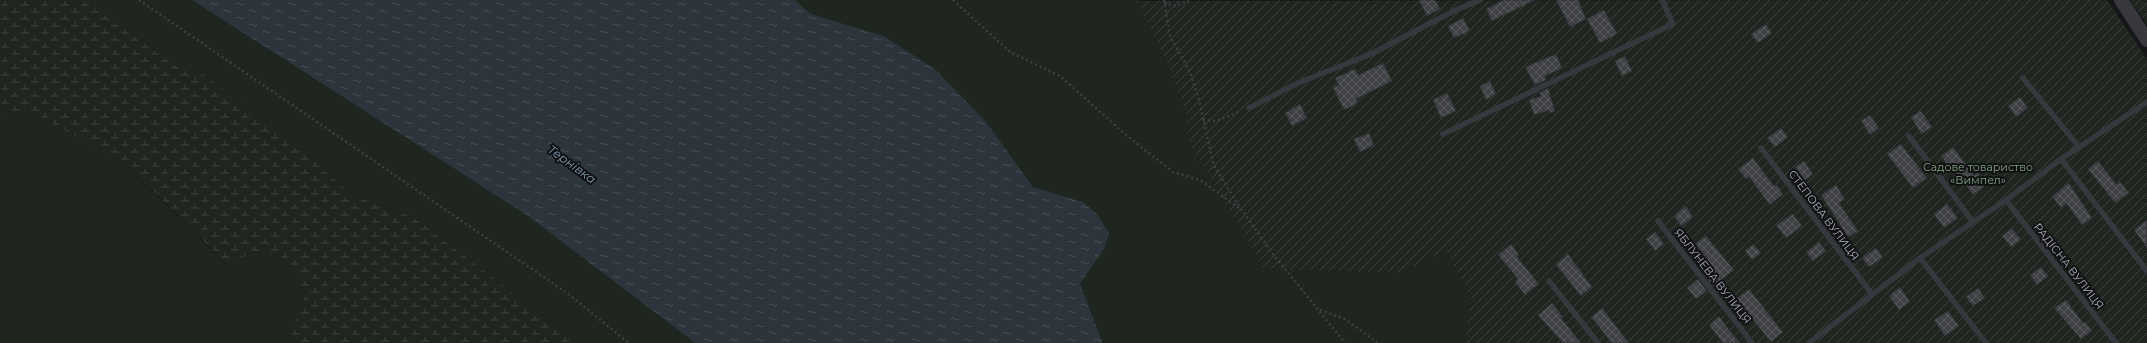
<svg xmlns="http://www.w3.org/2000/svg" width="2147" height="343" font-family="Montserrat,sans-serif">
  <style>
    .grass { fill: #1e261f }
    .wetland { fill: url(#wetland-marsh) }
    .garden { fill: url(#garden-furrows) }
    .water { fill: url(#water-ripples) }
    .building { fill: url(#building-cross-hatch); stroke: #303034 }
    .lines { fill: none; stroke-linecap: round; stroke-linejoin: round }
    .path { stroke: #3d3f44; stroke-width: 2.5; stroke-dasharray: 2 3; stroke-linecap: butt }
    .service { stroke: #37383d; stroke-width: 5.5 }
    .tertiary { stroke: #37383d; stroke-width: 14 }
    .labels { text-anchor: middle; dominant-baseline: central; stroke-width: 4; stroke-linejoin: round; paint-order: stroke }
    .park-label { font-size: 11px; fill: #7fa381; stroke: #111113 }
    .street-label { font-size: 11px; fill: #a8adb8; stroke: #111113 }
    .water-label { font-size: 12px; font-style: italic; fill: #7f9bb3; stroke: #111113 }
  </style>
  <defs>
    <pattern id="wetland-marsh" width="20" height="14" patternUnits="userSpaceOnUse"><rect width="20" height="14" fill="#1e261f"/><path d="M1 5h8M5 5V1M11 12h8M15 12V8" fill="none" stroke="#3c433d"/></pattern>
    <pattern id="garden-furrows" width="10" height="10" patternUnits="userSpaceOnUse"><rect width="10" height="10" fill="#1e261f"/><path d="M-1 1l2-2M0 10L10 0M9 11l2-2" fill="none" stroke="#3c433d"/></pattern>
    <pattern id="water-ripples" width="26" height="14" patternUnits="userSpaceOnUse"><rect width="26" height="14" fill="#2c353c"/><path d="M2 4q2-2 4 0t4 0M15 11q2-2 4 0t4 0" fill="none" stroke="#485056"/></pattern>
    <pattern id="building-cross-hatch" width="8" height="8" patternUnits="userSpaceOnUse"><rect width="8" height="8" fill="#404145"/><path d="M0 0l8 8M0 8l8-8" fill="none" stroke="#595a5e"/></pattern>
  </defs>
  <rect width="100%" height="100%" fill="#161618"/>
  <path class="grass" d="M83,0H192L528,216L695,343H579L415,218L352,195L287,136L200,72L182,70Z
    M795,0H1138L1149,26L1166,61L1185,111L1189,143L1256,254L1263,269L1399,273L1446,251L1471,297L1464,343H1103L1080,284L1104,249L1083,202L1033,187L987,123L884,36L811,14Z
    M30,111C64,130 100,148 130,172C165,200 194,234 227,265L251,253L273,252L293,268L306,293L292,333L301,343H0V112L8,116Z"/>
  <path class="wetland" d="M0,0H83L182,70L200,72L287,136L352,195L415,218L579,343H301L291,333L306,293L293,268L273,252L251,253L228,265C194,234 165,198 129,171C98,148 64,130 30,111L8,116L0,112Z"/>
  <path class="garden" d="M2107,0L2147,59V343H1464L1471,297L1446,251L1399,273L1263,269L1256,254L1189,143L1185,111L1166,61L1137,1Z
    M2130,0H2147V24Z"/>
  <path class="water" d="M192,0H795L811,14L884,36L936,70L987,123L1033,187L1083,202L1097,214L1109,233L1104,249L1080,284L1103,343H695L528,216Z"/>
  <path class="building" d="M1419,0H1435L1440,9L1427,16Z
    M1504,0H1535L1492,21L1486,9Z
    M1556,0H1578L1586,19L1570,27Z
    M1604,10L1617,34L1600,43L1587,19Z
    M1463,18L1470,31L1454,38L1448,26Z
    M1766,24L1772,33L1758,43L1751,34Z
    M1556,54L1562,68L1545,76L1546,80L1535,85L1525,67Z
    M1625,56L1632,71L1622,76L1615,61Z
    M1383,63L1392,81L1356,99L1358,103L1344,110L1333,88L1339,85L1335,78L1355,69L1358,75Z
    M1490,81L1496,94L1486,100L1480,86Z
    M1548,88L1555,111L1550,113L1549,110L1534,115L1529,100L1541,96L1539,93Z
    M1447,93L1456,111L1441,118L1433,100Z
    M2020,97L2028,108L2016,117L2008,106Z
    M1300,104L1307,118L1292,126L1285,113Z
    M1921,111L1932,127L1921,134L1911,117Z
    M1870,115L1879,128L1870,135L1861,121Z
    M1781,128L1788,137L1775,147L1767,138Z
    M1369,133L1374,145L1360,152L1354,139Z
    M1901,144L1927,178L1913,188L1887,154Z
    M1953,147L1974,175L1978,173L1986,184L1973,195L1951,165L1949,167L1941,156Z
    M1753,158L1774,186L1776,184L1783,194L1770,205L1749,177L1746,179L1738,169Z
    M1804,161L1813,174L1804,181L1795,167Z
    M2098,161L2117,185L2120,182L2129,193L2115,203L2088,169Z
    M2069,183L2092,218L2082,225L2066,203L2061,208L2052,196Z
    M1836,185L1845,199L1839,203L1858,231L1848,237L1821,195Z
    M1947,204L1958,218L1944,228L1934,214Z
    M1686,206L1693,217L1681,226L1674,216Z
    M1793,214L1802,226L1786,238L1776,225Z
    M2147,220V248L2134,230Z
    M2012,228L2021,240L2011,247L2002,236Z
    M1655,232L1664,244L1655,251L1646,239Z
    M1706,236L1734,270L1713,286L1704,274L1713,267L1695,244Z
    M1819,242L1826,251L1813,261L1806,252Z
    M1511,244L1519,255L1517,257L1539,284L1525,295L1515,282L1518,279L1498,255Z
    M1753,244L1761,253L1752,260L1745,251Z
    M1876,248L1883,257L1869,267L1862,258Z
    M1568,254L1592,287L1581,296L1556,265Z
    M2041,267L2048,276L2037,285L2030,275Z
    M1698,279L1707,291L1696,299L1687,288Z
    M1900,287L1910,302L1899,310L1889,296Z
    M1978,288L1985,298L1973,306L1966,297Z
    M1749,289L1783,332L1771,342L1736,299Z
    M2066,300L2083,323L2085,322L2092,331L2081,339L2054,308Z
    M1552,303L1563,317L1561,318L1581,343H1563L1538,315Z
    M1602,308L1629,343H1612L1591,317Z
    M1948,311L1959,326L1945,336L1934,320Z
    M1719,316L1726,326L1740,343H1723L1709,325Z"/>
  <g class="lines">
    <path class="path" d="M139,0L567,293L629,343
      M953,0L1010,52L1060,76L1126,135L1173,172L1200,180L1239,208
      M1164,0L1170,36L1190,72L1199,100L1214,166L1241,209L1273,254L1345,343
      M1164,3L1176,6L1189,0
      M1203,120L1216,121L1241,111
      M1320,310L1345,319L1378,343"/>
    <path class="service" d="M2023,78L2079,147
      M1249,108L1298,83L1371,54L1454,11L1480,0
      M1443,134L1673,24L1662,0
      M1909,136L1973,222
      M1761,148L1872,294
      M2061,159L2147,271
      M2006,200L2116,343
      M1658,221L1752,343
      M1920,258L1986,343
      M1549,281L1598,343
      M1809,343L1920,258L2006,200L2061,159L2147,102"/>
    <path class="tertiary" d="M2121,0L2147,40"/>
  </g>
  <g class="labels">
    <g class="park-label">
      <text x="1978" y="167">Садове товариство<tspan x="1978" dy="13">«Вимпел»</tspan></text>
    </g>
    <g class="street-label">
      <text transform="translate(1824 215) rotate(53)">СТЕПОВА ВУЛИЦЯ</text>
      <text transform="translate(2069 266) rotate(52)">РАДІСНА ВУЛИЦЯ</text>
      <text transform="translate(1713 276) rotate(52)">ЯБЛУНЕВА ВУЛИЦЯ</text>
    </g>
    <g class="water-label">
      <text transform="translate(572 164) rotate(36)">Тернівка</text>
    </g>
  </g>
</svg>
